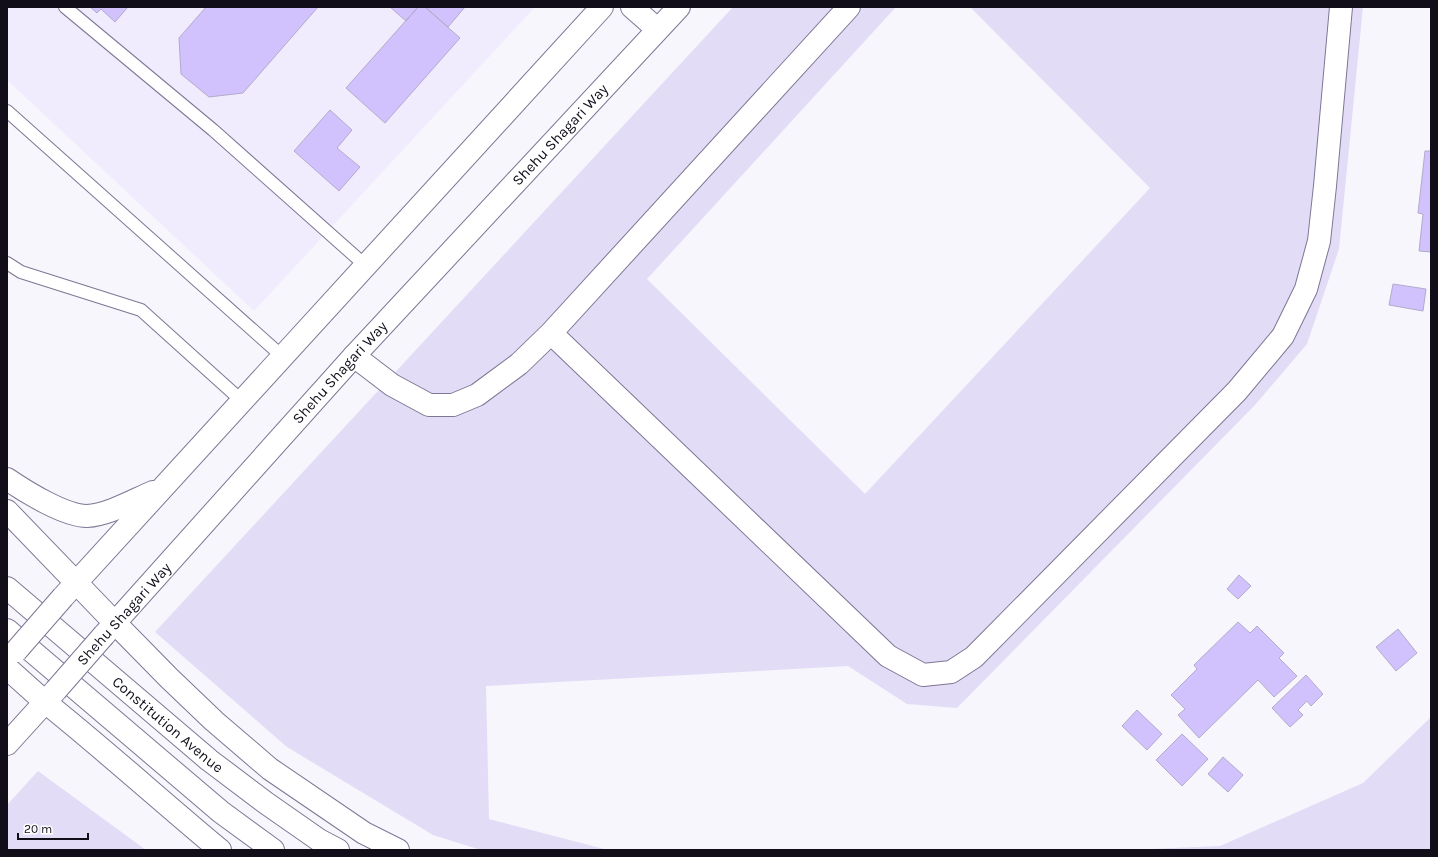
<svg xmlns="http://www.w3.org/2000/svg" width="1438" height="857" font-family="Karla,sans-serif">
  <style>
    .built { fill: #f0ecfd }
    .green { fill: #e2dcf6 }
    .building { fill: #d1c2fd; stroke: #b2abcb }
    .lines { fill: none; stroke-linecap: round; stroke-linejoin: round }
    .lane-casing { stroke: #7e7694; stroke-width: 14 }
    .street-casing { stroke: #7e7694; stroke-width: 24 }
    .secondary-casing { stroke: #7e7694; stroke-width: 24 }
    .primary-casing { stroke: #7e7694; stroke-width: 24 }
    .lane { stroke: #fff; stroke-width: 12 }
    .street { stroke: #fff; stroke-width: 22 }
    .secondary { stroke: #fff; stroke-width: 22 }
    .primary { stroke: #fff; stroke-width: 22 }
    .secondary-bridge-casing { stroke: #7e7694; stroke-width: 24; stroke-linecap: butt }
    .secondary-bridge { stroke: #fff; stroke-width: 22 }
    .labels { text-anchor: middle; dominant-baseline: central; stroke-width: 3; stroke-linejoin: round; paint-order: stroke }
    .street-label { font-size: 15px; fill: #110e19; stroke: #fff }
  </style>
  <rect width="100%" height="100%" fill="#f7f6fc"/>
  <path class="built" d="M7,7H535L254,311L7,80Z"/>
  <path class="green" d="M733,7H896L647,279L865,494L1150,188L970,7H1363L1339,249L1307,344L1255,405L957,708L907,704L848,666L486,686L489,819L608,850H481L433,835L287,747L155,632Z
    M1431,717V850H1123L1220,846L1363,783Z
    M38,771L146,850H7V805Z"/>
  <path class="building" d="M90,7H128L115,22L101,9L97,13Z
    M206,7H226L227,8L228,7H318L243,93L209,97L181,74L179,38Z
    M390,7H418L406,21Z
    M418,7H425L460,38L385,123L346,88Z
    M425,7H465L448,27Z
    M330,110L352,130L337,148L360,167L339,191L294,151Z
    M1425,151H1431V252L1419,251L1423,214L1418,213Z
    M1393,284L1426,289L1423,311L1389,305Z
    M1239,575L1251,586L1238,599L1227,589Z
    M1238,622L1250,633L1257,626L1284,653L1279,658L1297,676L1274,697L1258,680L1199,738L1178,715L1185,709L1171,695L1197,669L1194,665Z
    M1398,629L1417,653L1396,671L1376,647Z
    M1306,675L1323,694L1311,706L1307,701L1298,710L1303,715L1290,727L1272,708Z
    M1137,710L1162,734L1147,750L1122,726Z
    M1182,734L1208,759L1182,786L1156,760Z
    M1223,757L1243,775L1228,792L1208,774Z"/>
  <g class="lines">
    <g class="lane-casing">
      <path id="lane" d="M65,7L213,130L366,266
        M7,111L283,357
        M7,263L21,272L141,310L242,401"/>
    </g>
    <g class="street-casing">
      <path id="street" d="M551,333L888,656L923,675L951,672L974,657L1237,391L1283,336L1306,289L1319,241L1325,186L1341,7
        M354,356L392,385L429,405H453L477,395L519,364L551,333L849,7"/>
    </g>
    <g class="secondary-casing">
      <g id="secondary">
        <path d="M632,7L657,29"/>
        <path d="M7,479C26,492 65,516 87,516C108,515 134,500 153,492"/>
        <path d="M7,511L115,623"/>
        <path d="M63,597L602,7"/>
        <path id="s1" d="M104,635L354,356L679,7"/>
        <path d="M7,668L45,702"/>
        <path d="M7,744L56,690"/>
      </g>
    </g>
    <g class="primary-casing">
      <g id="primary">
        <path id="s2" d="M7,588L209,760L266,803L319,840L338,850"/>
        <path d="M115,623L169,678L214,721L270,769L364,833L398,850"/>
        <path d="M7,630L221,812L273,850"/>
        <path d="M45,702C105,750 161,801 220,850"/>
      </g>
    </g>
    <use href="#lane" class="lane"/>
    <use href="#street" class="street"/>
    <use href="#secondary" class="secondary"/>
    <use href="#primary" class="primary"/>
    <g class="secondary-bridge-casing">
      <path id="secondary-bridge" d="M16,651L63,597
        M56,690L104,635"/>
    </g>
    <use href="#secondary-bridge" class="secondary-bridge"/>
  </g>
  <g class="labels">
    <g class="street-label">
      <text stroke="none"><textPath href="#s1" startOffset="677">Shehu Shagari Way</textPath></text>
      <text stroke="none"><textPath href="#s1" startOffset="353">Shehu Shagari Way</textPath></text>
      <text transform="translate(124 614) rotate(-48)">Shehu Shagari Way</text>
      <text stroke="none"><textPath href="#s2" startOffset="211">Constitution Avenue</textPath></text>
    </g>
  </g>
  <rect width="1438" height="857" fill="none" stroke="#110e19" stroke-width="16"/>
  <path d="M18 833v6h70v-6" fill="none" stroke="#110e19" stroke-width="2"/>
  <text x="24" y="833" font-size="12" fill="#110e19" stroke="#ffffff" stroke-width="3" paint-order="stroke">20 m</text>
</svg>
